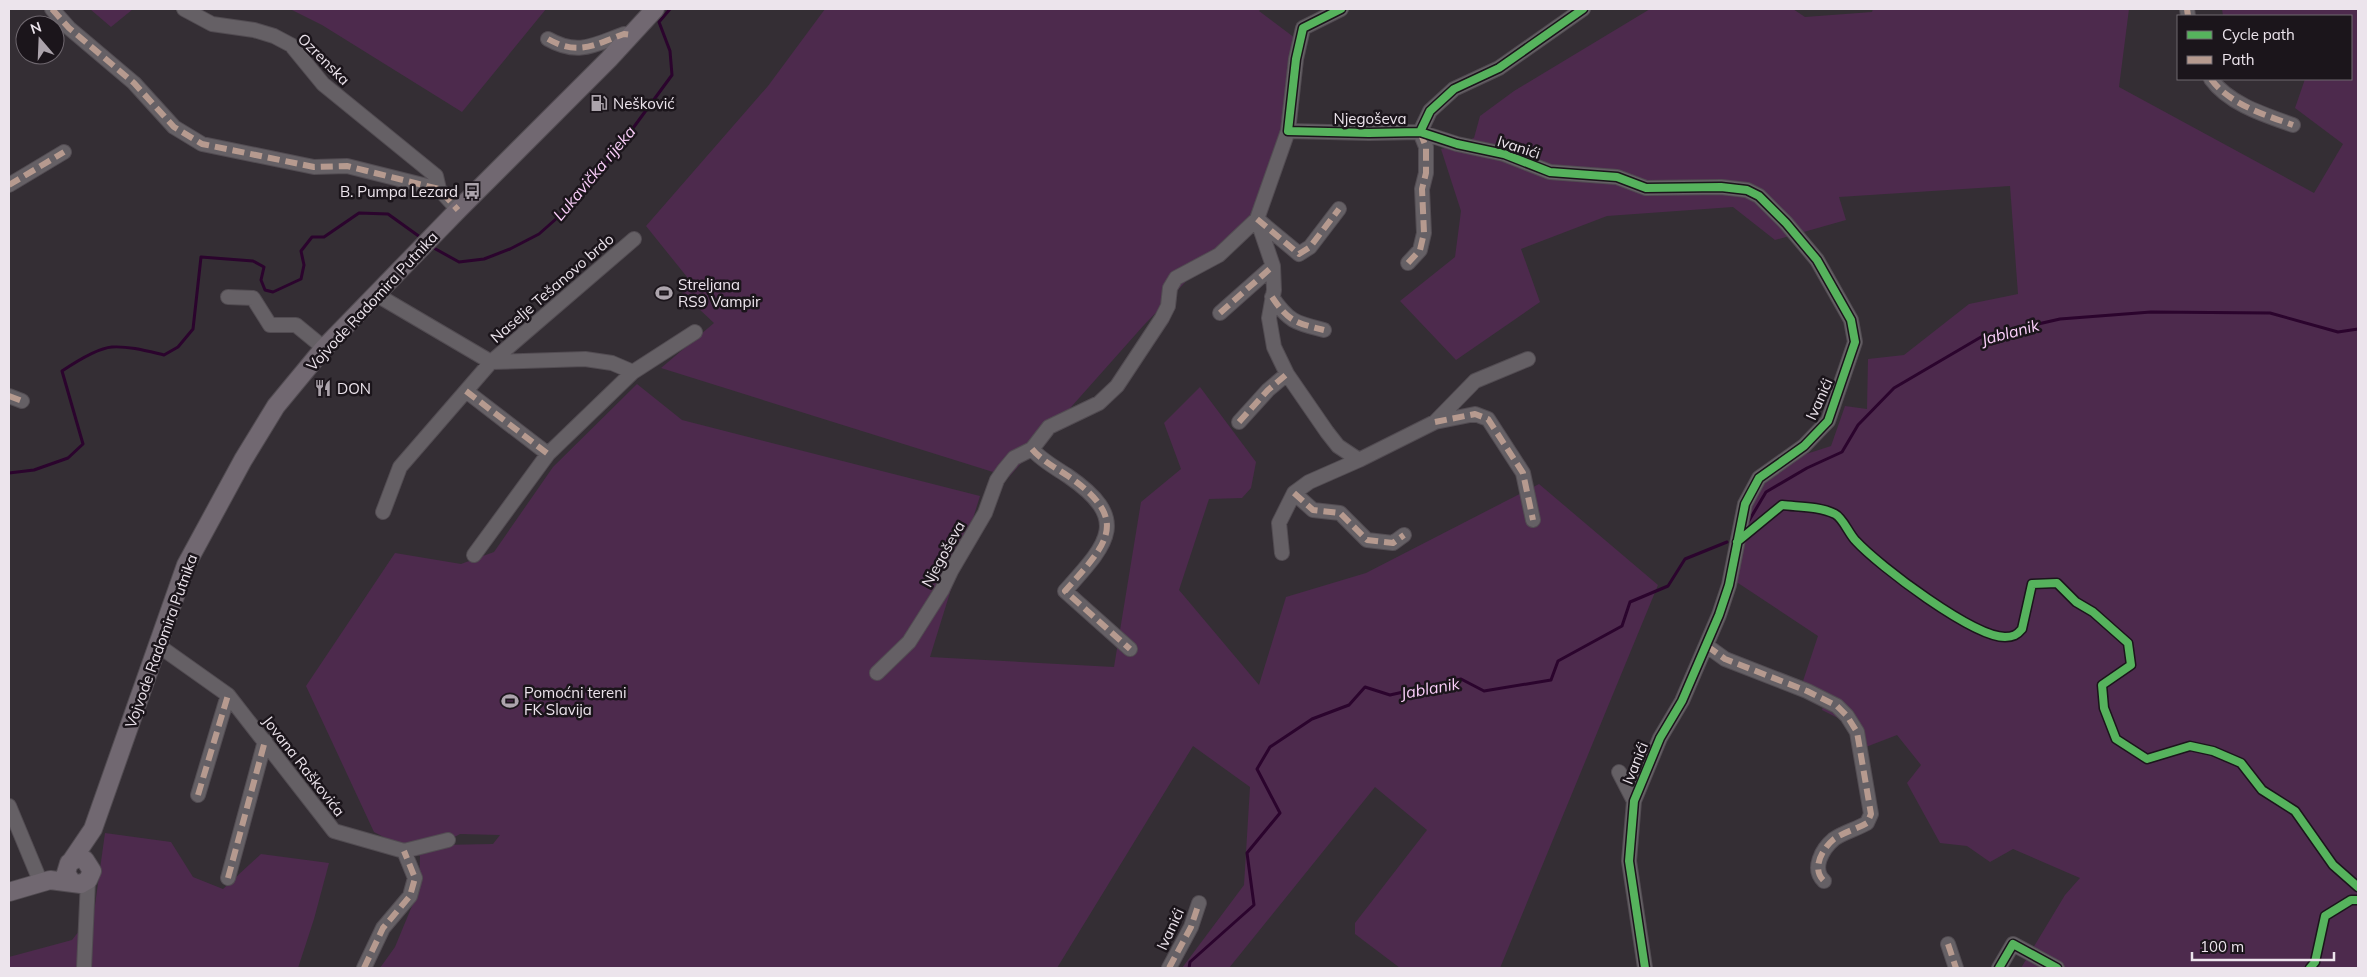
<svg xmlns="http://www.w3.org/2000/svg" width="2367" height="977" font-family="Mulish,sans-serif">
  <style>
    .green { fill: #4d2a4d; fill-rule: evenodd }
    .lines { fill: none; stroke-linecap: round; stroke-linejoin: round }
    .stream { stroke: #2b042d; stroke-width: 3 }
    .minor-casing { stroke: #524c52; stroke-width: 16 }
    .major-casing { stroke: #524c52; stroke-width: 20 }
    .minor { stroke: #656065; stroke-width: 14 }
    .major { stroke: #716871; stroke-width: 18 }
    .quiet { stroke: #b69a8f; stroke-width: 6; stroke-dasharray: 12 6; stroke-linecap: butt }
    .cycleway-casing { stroke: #1b151b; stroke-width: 11 }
    .cycleway { stroke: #56b35d; stroke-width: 8 }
    .labels { text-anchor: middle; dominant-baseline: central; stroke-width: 5; stroke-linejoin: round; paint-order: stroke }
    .street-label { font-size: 15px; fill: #ece4ec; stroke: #1b151b }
    .poi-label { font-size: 15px; fill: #ece4ec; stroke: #1b151b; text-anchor: start }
    .water-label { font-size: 16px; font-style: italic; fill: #fcd0fb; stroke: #1b151b }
  </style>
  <rect width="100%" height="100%" fill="#342e34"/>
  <path class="green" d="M90,9H133L111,27Z
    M290,9H546L462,112L322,25Z
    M825,9H1261L1259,11L1295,38L1284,129L1255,210L1144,325L1009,477L661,368L714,323L682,293L687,277L646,226L768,86Z
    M1650,9H1793L1805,17L1872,12L1873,9H2129L2119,87L2314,193L2343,144L2295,108L2305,79H2351V16H2223L2222,9H2358V968H2021L2065,895L2080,878L2013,849L1990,862L1967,846L1940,843L1907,783L1921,765L1897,735L1858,750L1850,724L1822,710L1826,696L1803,681L1818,636L1735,581L1750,493L1797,457L1831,446L1845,406L1867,409L1868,359L1904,355L1969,304L2018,294L2010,186L1839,197L1846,220L1775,240L1733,207L1607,216L1521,249L1540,302L1456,360L1400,301L1455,257L1461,211L1441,149L1474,138L1480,116L1514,91Z
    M637,384L682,420L980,496L930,657L1114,667L1141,502L1181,469L1164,423L1200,387L1256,462L1251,488L1242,498L1209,499L1179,590L1259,685L1286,597L1366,573L1539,484L1658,585L1500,968H1400L1355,934V923L1427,830L1375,787L1229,968H1182L1244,885L1250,787L1193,746L1057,968H380L395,947L419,889L420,856L374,832L306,686L395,553L461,564L494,552L553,467ZM460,834L500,835L493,844L440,845Z
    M105,833L171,842L193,877L223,889L261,854L329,863L314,919L298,968H9V957L72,940L94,912Z"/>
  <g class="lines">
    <path class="stream" d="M432,247L459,262L484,259L510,249L539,234L565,211L614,154L672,75L670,51L659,22L670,9
      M9,473L34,470L68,458L83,444L62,371C74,363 98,348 112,347C129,346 147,351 164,355L178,347L193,329L201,257L253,261L264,267L261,280L265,290L273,292L301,279L304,265L301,251L312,237H324L359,213L388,214L420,237
      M1747,524L1766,492L1807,468L1842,452L1858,425L1894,388L1981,337L2060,319L2151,312L2270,313L2338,332L2358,329
      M1189,968L1190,962L1254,905L1247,853L1280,813L1257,769L1270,747L1312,719L1349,705L1365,687L1390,695L1461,679L1484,691L1551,680L1558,661L1622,626L1630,602L1668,586L1685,559L1727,542"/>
    <g class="minor-casing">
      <path id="minor" d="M52,9L69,28L134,83L174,127L202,144L314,167L347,166L439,189L458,210
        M184,9L212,24L254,30L274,36L291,45L323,84L436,176L439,189
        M2187,9L2188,16
        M548,39C578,56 594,45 624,34L632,35
        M2211,79C2229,104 2265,115 2293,125
        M1288,131L1369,133L1420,132L1430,111L1454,89L1499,68L1583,9
        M1420,132L1457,144L1504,154L1550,172L1617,177L1646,188L1721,187L1747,190L1759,196L1786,223L1817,260L1851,320L1855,342L1828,421L1804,446L1759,478L1745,504L1729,585L1719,615L1682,701L1660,738L1634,801L1629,861L1645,968
        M9,185L64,152
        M1257,219L1273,266L1274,290L1269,318L1274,347L1287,374L1327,432L1338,446L1359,460
        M1257,219L1299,254L1310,247L1339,209
        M1408,263L1420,250L1424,233L1422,189L1426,173V147L1420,132
        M377,295L491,362L634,239
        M228,297L253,298L270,325H296L324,348
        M1272,297C1289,322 1296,323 1324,330
        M1220,313L1273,266
        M633,372L695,332
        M466,391L548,454
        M9,396L22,401
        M1239,422L1268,390L1287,374
        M1435,422L1475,381L1528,359
        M1032,449C1041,460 1056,468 1068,476C1132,520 1107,544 1065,591L1130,649
        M1294,493L1313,510L1340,513L1367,540L1393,543L1404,535
        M383,512L400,467L491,362L585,359L612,363L633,372L548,454L474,555
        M1282,553L1279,523L1294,493L1309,482L1359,460L1435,422L1475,414L1488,419L1523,473L1533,520
        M159,646L228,695L334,831L404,851L448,840
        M1707,646L1725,659L1807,691L1837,706L1847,716L1857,732L1871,814L1867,823C1857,829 1844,832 1834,839C1822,849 1811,869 1824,881
        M877,673L909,642L942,590L951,571L985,513L997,480L1004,470L1014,458L1032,449L1049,427L1099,403L1117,386L1162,318L1168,306L1170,288L1176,278L1219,255L1257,219L1288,131L1296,59L1303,28L1341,9
        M1619,772L1634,801
        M198,795L228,695
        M9,806L41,883
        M228,878L265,741
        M1948,944L1956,968
        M84,968L88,880
        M364,968L383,928L410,896L415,878L404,851
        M1169,968L1191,927L1199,903
        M1999,968L2013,944L2057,968"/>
    </g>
    <g class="major-casing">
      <path id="major" d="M72,860L93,829L186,565L243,460L276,406L324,348L458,210L609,59L655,9
        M9,892L50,880L81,884L88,880L92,871L85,860L77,858L69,863L66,873L71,881"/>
    </g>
    <use href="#minor" class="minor"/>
    <use href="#major" class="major"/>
    <path class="quiet" d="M52,9L69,28L134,83L174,127L202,144L314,167L347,166L439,189L458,210
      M2187,9L2188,16
      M548,39C578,56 594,45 624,34L632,35
      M2211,79C2229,104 2265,115 2293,125
      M9,185L64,152
      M1257,219L1299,254L1310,247L1339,209
      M1408,263L1420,250L1424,233L1422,189L1426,173V147L1420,132
      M1272,297C1289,322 1296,323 1324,330
      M1220,313L1273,266
      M466,391L548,454
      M9,396L22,401
      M1239,422L1268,390L1287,374
      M1435,422L1475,414L1488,419L1523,473L1533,520
      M1032,449C1041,460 1056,468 1068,476C1132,520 1107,544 1065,591L1130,649
      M1294,493L1313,510L1340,513L1367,540L1393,543L1404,535
      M1707,646L1725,659L1807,691L1837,706L1847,716L1857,732L1871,814L1867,823C1857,829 1844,832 1834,839C1822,849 1811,869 1824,881
      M198,795L228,695
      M228,878L265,741
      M1948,944L1956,968
      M364,968L383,928L410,896L415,878L404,851
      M1169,968L1191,927L1199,903"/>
    <g class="cycleway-casing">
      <path id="cycleway" d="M1341,9L1303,28L1296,59L1288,131L1369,133L1420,132L1430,111L1454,89L1499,68L1583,9
        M1420,132L1457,144L1504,154L1550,172L1617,177L1646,188L1721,187L1747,190L1759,196L1786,223L1817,260L1851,320L1855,342L1828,421L1804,446L1759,478L1745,504L1729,585L1719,615L1682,701L1660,738L1634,801L1629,861L1645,968
        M1737,542L1782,505C1798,507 1819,506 1835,514C1843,518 1849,534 1856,541C1879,566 1973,637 2005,637C2013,637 2017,635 2022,629L2032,584L2057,583L2076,602L2093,612L2128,643L2131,665L2102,685L2104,708L2116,739L2147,759L2190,746L2213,751L2241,763L2262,790L2295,811L2333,865L2358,887
        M1999,968L2013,944L2057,968
        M2310,968L2315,962L2325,916L2351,900H2358"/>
    </g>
    <use href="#cycleway" class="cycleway"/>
  </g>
  <defs>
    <g id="fuel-bare" transform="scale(1.35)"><path d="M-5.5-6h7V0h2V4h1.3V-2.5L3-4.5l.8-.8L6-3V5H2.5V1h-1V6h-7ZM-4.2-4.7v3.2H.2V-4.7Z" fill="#aca4ac" stroke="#1b151b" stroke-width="2.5" paint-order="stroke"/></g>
    <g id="bus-bare" transform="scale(1.35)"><path d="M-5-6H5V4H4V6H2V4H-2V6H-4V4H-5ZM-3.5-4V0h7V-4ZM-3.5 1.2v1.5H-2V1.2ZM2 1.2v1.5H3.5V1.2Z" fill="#aca4ac" stroke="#1b151b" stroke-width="2.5" paint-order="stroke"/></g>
    <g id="stadium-bare" transform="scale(1.35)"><path d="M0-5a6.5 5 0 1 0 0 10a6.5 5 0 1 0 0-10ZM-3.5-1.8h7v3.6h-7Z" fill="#aca4ac" stroke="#1b151b" stroke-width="2.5" paint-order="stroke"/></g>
    <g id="restaurant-bare" transform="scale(1.35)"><path d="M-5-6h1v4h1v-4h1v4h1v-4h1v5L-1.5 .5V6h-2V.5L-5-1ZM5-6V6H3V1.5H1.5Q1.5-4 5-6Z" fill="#aca4ac" stroke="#1b151b" stroke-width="2.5" paint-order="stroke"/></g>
  </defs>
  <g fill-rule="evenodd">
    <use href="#fuel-bare" x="599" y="103"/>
    <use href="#bus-bare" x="472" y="191"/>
    <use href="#stadium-bare" x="664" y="293"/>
    <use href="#restaurant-bare" x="323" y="388"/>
    <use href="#stadium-bare" x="510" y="701"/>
  </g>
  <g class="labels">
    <g class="street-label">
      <text transform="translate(324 59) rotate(45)">Ozrenska</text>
      <text x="1370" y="118">Njegoševa</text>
      <text transform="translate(1519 147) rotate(18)">Ivanići</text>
      <text transform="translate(552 288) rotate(-41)">Naselje Tešanovo brdo</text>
      <text transform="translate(372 301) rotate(-47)">Vojvode Radomira Putnika</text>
      <text transform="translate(1819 399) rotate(-66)">Ivanići</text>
      <text transform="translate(943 554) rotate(-61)">Njegoševa</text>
      <text transform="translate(161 641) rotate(-70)">Vojvode Radomira Putnika</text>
      <text transform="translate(1635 763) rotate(-68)">Ivanići</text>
      <text transform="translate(304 766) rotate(52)">Jovana Raškovića</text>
      <text transform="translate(1170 929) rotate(-65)">Ivanići</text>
    </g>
    <g class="poi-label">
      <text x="613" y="103">Nešković</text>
      <text x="458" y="191" text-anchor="end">B. Pumpa Lezard</text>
      <text x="678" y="284">Streljana<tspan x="678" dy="17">RS9 Vampir</tspan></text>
      <text x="337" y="388">DON</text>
      <text x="524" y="692">Pomoćni tereni<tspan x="524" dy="17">FK Slavija</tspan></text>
    </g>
    <g class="water-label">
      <text transform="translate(594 173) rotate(-50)">Lukavička rijeka</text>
      <text transform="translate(2010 332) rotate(-15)">Jablanik</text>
      <text transform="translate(1430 688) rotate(-10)">Jablanik</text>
    </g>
  </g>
  <rect width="2367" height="977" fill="none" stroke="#ece4ec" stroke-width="20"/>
  <rect x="2177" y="15" width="175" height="65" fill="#1b151b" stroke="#6f686f"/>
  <rect x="2187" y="31" width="25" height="8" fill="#56b35d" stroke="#6f686f"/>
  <text x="2222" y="40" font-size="15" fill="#ece4ec">Cycle path</text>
  <rect x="2187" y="56" width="25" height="8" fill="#b69a8f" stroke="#6f686f"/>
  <text x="2222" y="65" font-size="15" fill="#ece4ec">Path</text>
  <g transform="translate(40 40) rotate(341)"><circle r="24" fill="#1b151b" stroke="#6f686f"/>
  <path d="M0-4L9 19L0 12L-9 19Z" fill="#aca4ac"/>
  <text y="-8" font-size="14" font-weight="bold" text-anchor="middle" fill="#ece4ec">N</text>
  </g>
  <path d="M2192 952v8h142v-8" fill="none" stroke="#ece4ec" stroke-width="2.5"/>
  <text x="2200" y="952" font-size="15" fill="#ece4ec" stroke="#1b151b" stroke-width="4" paint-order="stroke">100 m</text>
</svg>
